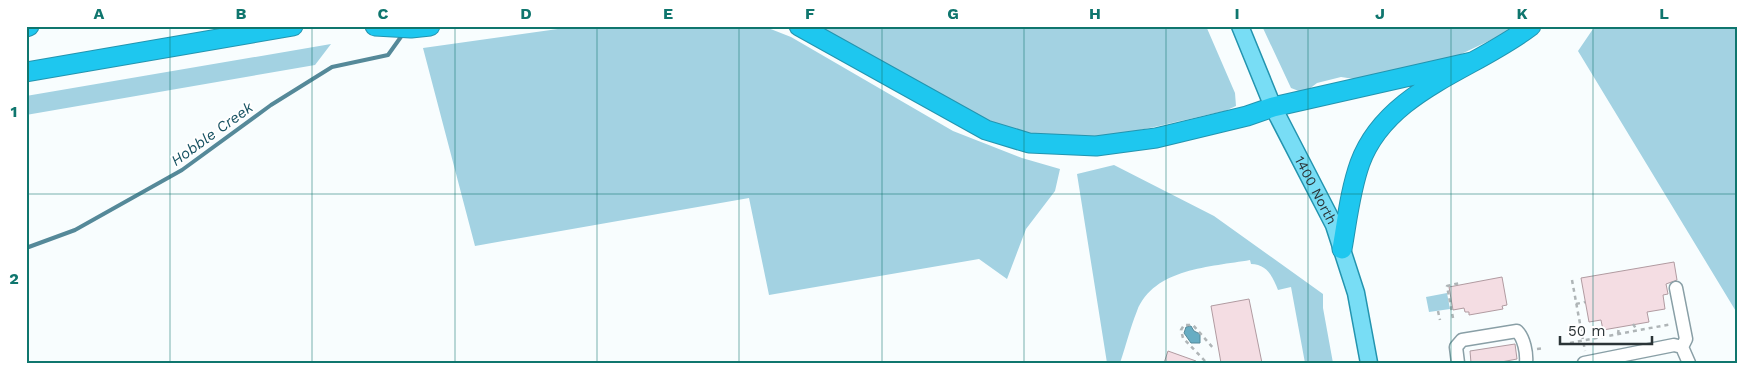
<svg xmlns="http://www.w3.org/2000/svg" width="1763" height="389" font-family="'Work Sans',sans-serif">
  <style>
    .green { fill: #a3d2e2 }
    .water { fill: #67adc3; stroke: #558999 }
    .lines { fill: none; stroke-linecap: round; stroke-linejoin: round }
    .stream { stroke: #558999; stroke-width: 4 }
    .building { fill: #f4dde3; stroke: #b19ba1 }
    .minor-casing { stroke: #899fa6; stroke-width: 15 }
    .major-casing { stroke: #2394af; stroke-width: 19 }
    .highway-casing { stroke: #2394af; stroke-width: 21 }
    .path { stroke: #afb5b7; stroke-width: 2.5; stroke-dasharray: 4 4; stroke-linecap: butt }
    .minor { stroke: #fff; stroke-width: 12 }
    .major { stroke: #78ddf5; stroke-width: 16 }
    .highway { stroke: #1ec7ef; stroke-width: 19 }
    .grid { fill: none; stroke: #0f766e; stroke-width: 1; stroke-opacity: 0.55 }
    .labels { text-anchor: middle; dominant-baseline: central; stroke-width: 4; stroke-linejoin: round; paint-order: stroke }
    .street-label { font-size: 14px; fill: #2b3437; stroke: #fff }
    .water-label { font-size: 15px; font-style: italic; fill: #175262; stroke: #fff }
    .neatline { fill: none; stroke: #0f766e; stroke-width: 2 }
    .grid-label { font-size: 16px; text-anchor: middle; font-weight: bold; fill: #0f766e }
  </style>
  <rect width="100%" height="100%" fill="#f8fdfe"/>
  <path class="green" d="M579,26H763L791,37L953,131L1022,158L1060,169L1055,191L1026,229L1007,279L979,259L769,295L749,198L475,246L423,48Z
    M818,26H1206L1235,93L1236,106L1225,111C1171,122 1116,140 1061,137C1006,135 956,106 910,79C879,61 849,44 818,26Z
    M1262,26H1513L1497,37L1457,56L1361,80L1341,77L1317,83L1304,93L1291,88Z
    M1595,26H1737V313L1578,51Z
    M331,44L315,65L26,115V96Z
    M1114,165L1214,216L1323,294V308L1333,363H1305L1291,287L1278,290C1273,277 1267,264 1251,264L1250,260C1211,267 1154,268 1137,311C1130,328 1126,346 1120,363H1107L1077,174Z
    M1447,293L1450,309L1429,312L1426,297Z"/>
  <path class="water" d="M1191,326L1194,331L1200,334V343H1191L1184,333L1186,327Z"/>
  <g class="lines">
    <path class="stream" d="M26,248L75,230L182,170L271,105L332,67L388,55L403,34"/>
  </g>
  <path class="building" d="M1674,262L1677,280L1666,284L1668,294L1663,295L1665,309L1647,312L1649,322L1603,330L1601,320L1589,322L1581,278Z
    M1502,277L1507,305L1502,306L1503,309L1469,315V312H1465L1464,308L1453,310L1449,287Z
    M1249,299L1262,363H1221L1211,306Z
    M1515,344L1517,359L1496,363H1471L1470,351Z
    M1168,351L1196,361V363H1164Z"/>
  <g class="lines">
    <g class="minor-casing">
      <path id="minor" d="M1676,288L1686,339L1682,347
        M1458,363L1456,347L1462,340L1517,331C1524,338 1527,353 1526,363
        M1584,363L1674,345L1682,347L1689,363"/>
    </g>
    <g class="major-casing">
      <g id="major">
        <path id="s1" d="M1240,26L1273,107L1334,225L1356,293L1369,363"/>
      </g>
    </g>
    <g class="highway-casing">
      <path id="highway" d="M375,26L411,28L430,26
        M799,26L986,130L1029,143L1096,146L1156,138L1247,116L1273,107L1472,62
        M26,27L29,26
        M26,72L293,26
        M1342,249C1347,221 1350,191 1360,163C1387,90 1474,70 1531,26"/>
    </g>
    <path class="path" d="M1572,280L1585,351
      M1576,304L1585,302
      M1438,311L1440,320
      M1453,318L1447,286L1460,283
      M1633,324L1637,330
      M1618,334L1619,327
      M1570,343L1672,324
      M1537,349L1544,348
      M1205,361L1183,338L1181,330L1184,325H1193L1214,349"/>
    <use href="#minor" class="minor"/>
    <use href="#major" class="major"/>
    <use href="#highway" class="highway"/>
  </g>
  <path class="grid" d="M170,26V363M312,26V363M455,26V363M597,26V363M739,26V363M882,26V363M1024,26V363M1166,26V363M1308,26V363M1451,26V363M1593,26V363M26,194H1737"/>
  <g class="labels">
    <g class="street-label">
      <text stroke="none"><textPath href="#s1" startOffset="181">1400 North</textPath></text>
    </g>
    <g class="water-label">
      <text transform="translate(212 134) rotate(-36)">Hobble Creek</text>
    </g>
  </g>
  <rect width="1763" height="389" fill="none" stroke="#ffffff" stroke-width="55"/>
  <path d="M1560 336v8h92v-8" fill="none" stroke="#2b3437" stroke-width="2.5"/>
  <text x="1568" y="336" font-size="15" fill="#2b3437" stroke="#ffffff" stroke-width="4" paint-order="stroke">50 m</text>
  <rect x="28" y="28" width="1708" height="334" class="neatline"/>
  <g class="grid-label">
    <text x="99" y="19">A</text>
    <text x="241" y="19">B</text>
    <text x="383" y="19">C</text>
    <text x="526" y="19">D</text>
    <text x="668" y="19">E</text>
    <text x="810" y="19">F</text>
    <text x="953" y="19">G</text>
    <text x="1095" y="19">H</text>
    <text x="1237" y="19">I</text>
    <text x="1380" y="19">J</text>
    <text x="1522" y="19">K</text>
    <text x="1664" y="19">L</text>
    <text x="14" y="117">1</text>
    <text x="14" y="284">2</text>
  </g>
</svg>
